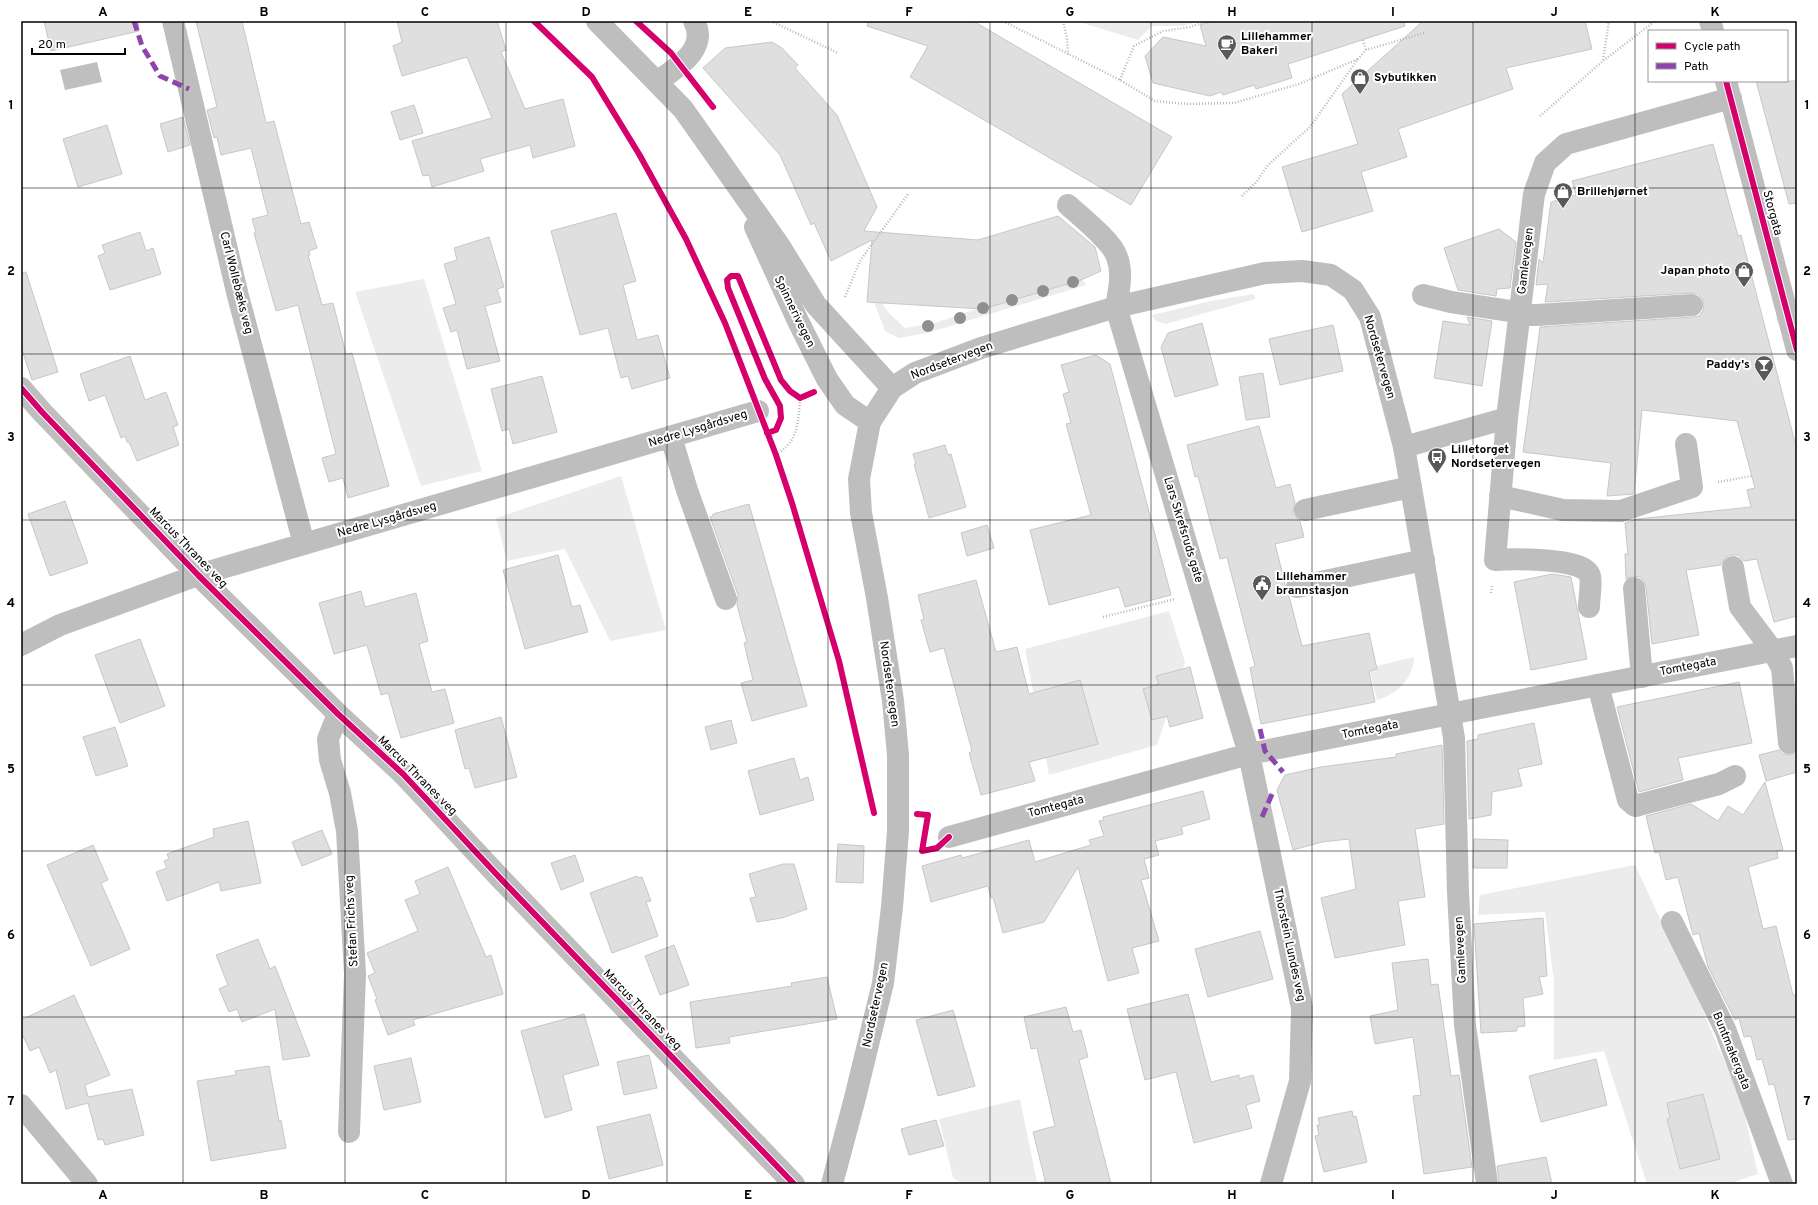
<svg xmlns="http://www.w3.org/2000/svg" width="1818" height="1205" font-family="Overpass,sans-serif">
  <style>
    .green { fill: #ececec }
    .water { fill: #bfbfbf }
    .building { fill: #dfdfdf; stroke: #c7c7c7 }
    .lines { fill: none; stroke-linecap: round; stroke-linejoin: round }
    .path { stroke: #b9b9b9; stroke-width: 2.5; stroke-dasharray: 1 2; stroke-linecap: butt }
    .minor { stroke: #bebebe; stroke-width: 22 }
    .major { stroke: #bebebe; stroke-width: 22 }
    .quiet { stroke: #8e44ad; stroke-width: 5; stroke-dasharray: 10 5; stroke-linecap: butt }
    .cycleway-casing { stroke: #fff; stroke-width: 8 }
    .cycleway { stroke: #d6006c; stroke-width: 6 }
    .tree { fill: #8f8f8f }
    .grid { fill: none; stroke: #000; stroke-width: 1; stroke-opacity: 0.55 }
    .labels { text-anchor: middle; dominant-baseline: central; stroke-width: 4; stroke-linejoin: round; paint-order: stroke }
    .poi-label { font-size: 12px; font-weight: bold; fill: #000; stroke: #fff; text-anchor: start }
    .street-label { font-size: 12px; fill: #000; stroke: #fff }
    .neatline { fill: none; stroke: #000; stroke-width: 1.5 }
    .grid-label { font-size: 13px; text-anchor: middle; font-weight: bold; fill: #000 }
  </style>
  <rect width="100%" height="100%" fill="#fff"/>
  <path class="green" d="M1076,21H1199L1183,26H1152L1138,40Z
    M1079,274L1086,285L927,333L899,338L885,331L868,286L889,313L905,328L935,323Z
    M424,279L482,471L421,486L355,292Z
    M1254,294L1255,299L1166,324L1156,321L1152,315L1211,301Z
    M621,476L666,630L610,641L565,549L507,561L496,518Z
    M1169,611L1185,662L1157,745L1049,775L1025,649Z
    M1414,657C1413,679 1398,694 1377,700L1369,668Z
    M1635,865L1698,999L1742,1103L1758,1174L1729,1184H1647L1604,1051L1554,1060V981L1545,912L1478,915L1480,895Z
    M1020,1099L1037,1182L1094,1171L1096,1184H964L953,1178L939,1119Z"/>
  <path class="water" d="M97,62L102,82L65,90L60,70Z"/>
  <path class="building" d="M44,21H138L139,31L51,51Z
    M196,21H242L266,123L274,121L301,224L309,222L317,248L309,251L310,255H308L322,305L333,303L346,354L352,353L389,486L348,498L343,478L329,482L322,458L336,454L298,305L276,311L254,233H256L252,219L268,215L251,148L221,155L217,137L214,138L207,110L217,107Z
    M397,21H497L506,50L501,52L525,109L563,99L575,146L533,158L530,145L480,159L484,171L432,187L429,175L423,176L412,141L492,118L467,57L402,76L393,46L402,42Z
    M868,21H973L1172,137L1131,205L910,77L928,46L867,26Z
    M1213,21H1404L1405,26L1288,64L1292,78L1256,89L1254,85L1223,95L1221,92L1210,96L1153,83L1145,56L1163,37L1206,46L1200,25Z
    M1423,21H1585L1592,49L1506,68L1513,89L1398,129L1407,157L1361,172L1373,211L1302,232L1282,167L1358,144L1342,94Z
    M772,42L782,48L798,65L795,68L837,115L877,207L864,231L978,240L1058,216L1095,247L1101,271L1081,280L983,309L867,302L872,240L831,261L814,223L811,225L780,155L703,68L725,48Z
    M1756,81H1797V203L1789,204Z
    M414,105L423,133L400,140L391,112Z
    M183,117L190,145L168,152L160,124Z
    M107,125L122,174L78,187L63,139Z
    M1713,144L1738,236L1741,235L1797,450V616L1774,622L1757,559L1744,561L1738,555H1730L1725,558L1721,565L1686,570L1699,635L1652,644L1646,587L1644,581L1640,577L1633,576L1626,579L1625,554H1628L1625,523L1637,519L1751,507L1747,490L1755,488L1737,421L1642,410L1634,494L1607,496L1611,463L1523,452L1536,358L1540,327L1693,317L1699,316L1703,311L1704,304L1702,298L1698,294L1691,293L1545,302L1548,284L1536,285L1539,259L1543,263L1551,202L1576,195L1572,181Z
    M616,213L636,281L623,285L637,340L658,335L670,378L632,389L628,376L621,378L608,328L580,335L551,231Z
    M1499,229L1516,242L1510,288L1497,289L1496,296L1458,290L1444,248Z
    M140,232L146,251L153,248L161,274L110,290L98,256L105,253L102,245Z
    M489,237L504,287L497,289L501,302L485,306L500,361L467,369L457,330L451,332L443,308L456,304L444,264L457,260L454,248Z
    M26,272L58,372L32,380L21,347V273Z
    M1467,317L1492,321L1482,386L1434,378L1443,321L1470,325Z
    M1202,323L1218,385L1175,397L1161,347L1168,333Z
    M1333,325L1343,371L1280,385L1269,339Z
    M1096,355L1110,364L1171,595L1125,607L1119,587L1049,605L1030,530L1091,515L1066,424L1071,423L1063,394L1069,392L1061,365Z
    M130,356L145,400L166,392L178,425L173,427L179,445L137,461L129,442H127L125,436L121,438L105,395L89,401L80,374Z
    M1263,373L1270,417L1246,420L1239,377Z
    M542,376L557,432L513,444L509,429L502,431L491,389Z
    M1259,426L1276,488L1290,484L1295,503L1293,513L1300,521L1304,537L1275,544L1285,583V590L1289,596L1302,646L1369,633L1377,669L1369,671L1375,702L1261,724L1250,668L1255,666L1227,557L1220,559L1198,476L1195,477L1187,445Z
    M945,445L948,455L951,454L966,507L929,518L914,464H916L913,454Z
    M65,501L88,563L50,576L28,514Z
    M749,504L807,706L752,721L741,683L753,680L744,643L747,642L737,605L738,595L710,517L713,516V514Z
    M987,525L994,548L967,556L961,533Z
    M558,555L572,607L580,605L588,632L525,649L503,570Z
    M1552,574L1571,577L1587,659L1531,670L1514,582Z
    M976,580L996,652L1017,647L1029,694L1080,680L1098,744L1029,762L1035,781L981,795L969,753L972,751L944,648L930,652L921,620L924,619L918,595Z
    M361,591L365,607L416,593L428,641L419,644L432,692L445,689L454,723L401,738L388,693L381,695L367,645L334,654L319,603Z
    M140,639L165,706L120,723L95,655Z
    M1190,667L1203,718L1170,727L1167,716L1152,720L1143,689L1159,684L1156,676Z
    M1739,682L1752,743L1678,758L1683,780L1639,792L1617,707Z
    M501,717L517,777L475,788L469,768L465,769L455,730Z
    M731,720L737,743L711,750L705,727Z
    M1534,723L1542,764L1518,769L1522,786L1492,792L1491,815L1469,819L1467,741L1478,739V735Z
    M115,727L128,766L96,776L83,737Z
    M1442,745L1444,824L1415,829L1425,897L1398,901L1405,945L1335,958L1321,898L1356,889L1349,839L1322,842L1293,850L1277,790L1285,775L1321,767L1396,757V754Z
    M1779,750L1783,754L1790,755L1797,752V772L1766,781L1759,755Z
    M794,758L800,780L808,777L814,800L760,815L748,771Z
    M1765,782L1783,850L1777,851L1778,858L1748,867L1763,929L1776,926L1793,995H1797V1139L1788,1140L1774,1084L1769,1085L1762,1059L1757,1060L1751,1036L1744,1037L1739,1018L1735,1020L1708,967L1699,933L1693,935L1678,877L1666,880L1659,852L1655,853L1646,816L1691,804L1718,821L1728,806L1743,815Z
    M1203,791L1210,819L1181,827L1183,834L1155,841L1159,855L1144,859L1149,878L1141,880L1159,941L1132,948L1139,973L1108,981L1078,867L1044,922L1003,933L993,897L991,898L988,886L931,902L922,866L961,855L962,858L1029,840L1035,862L1091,845L1089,840L1104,836L1099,821L1104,820L1103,817Z
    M248,821L261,883L221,891L219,882L167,901L156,872L167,868L164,861L169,859L167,854L214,837L213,829Z
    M322,830L332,854L302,866L292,842Z
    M1474,839L1508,840L1507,868H1473Z
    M838,844L864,846L863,883L836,882Z
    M93,845L108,880L101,883L130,949L91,966L47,865Z
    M575,855L584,881L561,890L551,863Z
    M783,864H794L807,909L782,918L757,922L750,898L756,897L749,874Z
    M448,867L486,957L491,955L503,994L413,1020L415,1025L388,1035L375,1000L377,999L368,976L375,973L367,953L418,931L405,900L420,894L415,881Z
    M637,876L638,878L642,877L651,901L646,902L658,936L612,953L590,893Z
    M1543,918L1547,976L1539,977L1543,994L1523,998L1525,1026L1517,1027V1031L1481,1033L1474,924Z
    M1260,931L1273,979L1208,997L1195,949Z
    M258,939L270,969L275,966L310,1056L283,1060L275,1009L242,1022L237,1009L229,1012L219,989L228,985L216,955Z
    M674,945L689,985L660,995L645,956Z
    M1428,959L1431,985L1438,984L1451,1076L1459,1075L1472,1167L1424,1174L1413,1096L1421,1095L1413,1037L1375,1044L1370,1016L1398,1010L1392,963Z
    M827,977L837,1019L729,1037L730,1043L696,1048L690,1002L792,986L791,983Z
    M1188,994L1211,1082L1239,1075V1079L1253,1075L1260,1101L1246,1105L1252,1128L1194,1143L1176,1072L1145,1080L1127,1009Z
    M74,995L110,1075L85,1085L88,1097L132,1089L144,1135L105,1145L103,1139L98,1140L88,1103L66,1109L56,1070L50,1073L39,1047L30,1051L21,1032V1020Z
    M1066,1007L1073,1032L1081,1030L1088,1057L1079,1060L1111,1184H1046L1033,1132L1055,1126L1037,1048L1031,1049L1024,1017Z
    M953,1010L975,1086L938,1096L916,1020Z
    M584,1014L599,1065L563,1075L572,1110L545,1118L521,1031Z
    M649,1055L657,1088L624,1095L617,1062Z
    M411,1058L421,1102L384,1110L374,1066Z
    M1596,1059L1607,1105L1541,1122L1529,1076Z
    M269,1066L279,1121L281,1120L286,1148L211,1161L197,1081L236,1075L235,1071Z
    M1703,1094L1720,1159L1680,1169L1667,1119L1670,1118L1667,1103Z
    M1352,1111L1353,1117L1356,1116L1367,1162L1324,1172L1315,1136L1319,1135L1317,1125H1320L1318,1118Z
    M650,1114L663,1165L609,1179L597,1127Z
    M936,1120L944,1146L909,1155L901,1129Z
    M1546,1157L1552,1184H1499L1497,1166Z"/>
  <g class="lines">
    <path class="path" d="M771,21L838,53
      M1003,21L1120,80L1155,101L1187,104L1234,103L1299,84L1358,59
      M1063,21L1067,39L1068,55
      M1363,40L1366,50
      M1603,60L1609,21
      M1120,80L1134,46L1163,31L1190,27L1207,21
      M1540,116L1603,61L1655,21
      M1242,196L1257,181L1268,165L1310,127L1358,59L1366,50L1424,33
      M845,297L860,261L908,194
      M776,455C799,440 798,424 800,398
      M1718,482L1752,476
      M1491,593L1492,586
      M1103,617L1175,599"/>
    <path class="minor" d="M173,21L238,296L304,544
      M597,21L683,109L779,245L816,305L892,388
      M1710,21L1713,31
      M1726,81L1797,350
      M657,82C677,67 709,49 694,21
      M1068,205C1081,217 1112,241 1117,257C1123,273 1119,291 1116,307L1249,754L1302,1008L1300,1081L1271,1184
      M755,227L798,321L827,379L845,405L870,422
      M1423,295L1451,302L1537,315L1692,305
      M21,388L42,412L198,575L338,714L403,774L500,878L794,1184
      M671,437L687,490L726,599
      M1404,447L1507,418
      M1500,496L1563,510L1621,511L1692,487L1686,444
      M1305,510L1411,487
      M1733,567L1740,607L1773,651L1782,668L1789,743
      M1297,587L1424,560
      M1634,588L1642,677
      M1589,607C1589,598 1592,584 1590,576C1585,557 1511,559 1495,560L1507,418L1534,194L1545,163L1566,144L1731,98
      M21,645L60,625L198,575L758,411
      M1598,685L1628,800L1635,806L1719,784L1735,776
      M338,714L328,739L330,760L340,793L347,831L355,974L349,1132
      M949,837L1249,754L1450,714L1454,738L1458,892L1465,1025L1487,1184
      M1672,922L1725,1029L1782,1184
      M21,1105L87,1184"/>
    <path class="major" d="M832,1184L855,1098L883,983L892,907L898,831V755L893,701L877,598L861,513L859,479L870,422L892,388L915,373L981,348L1116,307L1265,273L1302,271L1331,275L1353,290L1370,317L1404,447L1450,714L1797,646"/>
    <path class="quiet" d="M134,21L142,46L160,76L189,89
      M1260,729L1265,751L1283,772
      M1262,817L1273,792"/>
    <g class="cycleway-casing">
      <path id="cycleway" d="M534,21L592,77L639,154L686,239L725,323L776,455L792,503L839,661L874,813
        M636,21L671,53L713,107
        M1726,81L1797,350
        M21,388L42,412L198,575L338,714L403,774L500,878L794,1184
        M767,433L776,430L781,418L780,406L765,379L728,288L727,280L731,276H738L781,380L790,391L800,398L814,392
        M917,814L928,815L922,851L937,848L949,837"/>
    </g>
    <use href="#cycleway" class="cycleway"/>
  </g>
  <g class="tree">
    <circle cx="1073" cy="282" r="6"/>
    <circle cx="1043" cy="291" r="6"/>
    <circle cx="1012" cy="300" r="6"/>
    <circle cx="983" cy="308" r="6"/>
    <circle cx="960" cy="318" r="6"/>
    <circle cx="928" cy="326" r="6"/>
  </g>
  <path class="grid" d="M183,21V1184M345,21V1184M506,21V1184M667,21V1184M828,21V1184M990,21V1184M1151,21V1184M1312,21V1184M1473,21V1184M1635,21V1184M21,188H1797M21,354H1797M21,520H1797M21,685H1797M21,851H1797M21,1017H1797"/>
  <defs>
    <g id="cafe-pin" transform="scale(1)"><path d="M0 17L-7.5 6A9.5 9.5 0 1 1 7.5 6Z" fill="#595959" stroke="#fff"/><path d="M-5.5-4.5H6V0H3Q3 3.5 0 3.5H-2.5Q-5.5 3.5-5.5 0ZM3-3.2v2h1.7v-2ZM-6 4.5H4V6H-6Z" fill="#fff"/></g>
    <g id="shop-pin" transform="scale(1)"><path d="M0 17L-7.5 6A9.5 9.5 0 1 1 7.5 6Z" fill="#595959" stroke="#fff"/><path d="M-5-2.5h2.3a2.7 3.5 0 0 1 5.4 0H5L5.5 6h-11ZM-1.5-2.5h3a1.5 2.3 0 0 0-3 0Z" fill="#fff"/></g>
    <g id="bar-pin" transform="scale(1)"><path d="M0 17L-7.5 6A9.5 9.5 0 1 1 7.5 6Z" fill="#595959" stroke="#fff"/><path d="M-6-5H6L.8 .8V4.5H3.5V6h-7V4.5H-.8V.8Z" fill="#fff"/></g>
    <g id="bus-pin" transform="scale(1)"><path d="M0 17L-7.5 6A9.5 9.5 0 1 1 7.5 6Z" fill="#595959" stroke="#fff"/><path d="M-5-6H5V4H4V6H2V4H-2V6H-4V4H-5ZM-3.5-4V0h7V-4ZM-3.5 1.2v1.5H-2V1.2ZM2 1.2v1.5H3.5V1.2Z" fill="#fff"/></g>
    <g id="civic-pin" transform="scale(1)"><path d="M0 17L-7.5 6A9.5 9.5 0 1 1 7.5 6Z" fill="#595959" stroke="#fff"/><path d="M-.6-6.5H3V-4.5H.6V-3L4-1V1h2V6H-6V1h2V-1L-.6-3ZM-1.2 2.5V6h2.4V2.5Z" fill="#fff"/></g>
  </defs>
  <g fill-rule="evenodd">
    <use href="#cafe-pin" x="1227" y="44"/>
    <use href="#shop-pin" x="1360" y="78"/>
    <use href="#shop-pin" x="1563" y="192"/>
    <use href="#shop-pin" x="1744" y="271"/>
    <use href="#bar-pin" x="1764" y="365"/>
    <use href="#bus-pin" x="1437" y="457"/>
    <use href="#civic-pin" x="1262" y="584"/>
  </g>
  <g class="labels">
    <g class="poi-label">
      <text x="1241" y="37">Lillehammer<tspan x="1241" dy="14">Bakeri</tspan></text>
      <text x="1374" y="78">Sybutikken</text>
      <text x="1577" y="192">Brillehjørnet</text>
      <text x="1730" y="271" text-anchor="end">Japan photo</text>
      <text x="1750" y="365" text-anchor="end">Paddy's</text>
      <text x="1451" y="450">Lilletorget<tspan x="1451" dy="14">Nordsetervegen</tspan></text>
      <text x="1276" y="577">Lillehammer<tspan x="1276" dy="14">brannstasjon</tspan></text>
    </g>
    <g class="street-label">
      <text transform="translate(1772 213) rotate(75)">Storgata</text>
      <text transform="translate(1526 261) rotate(-83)">Gamlevegen</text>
      <text transform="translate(236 283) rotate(76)">Carl Wollebæks veg</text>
      <text transform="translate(794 312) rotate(64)">Spinnerivegen</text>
      <text transform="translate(1379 357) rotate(74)">Nordsetervegen</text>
      <text transform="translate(952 361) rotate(-21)">Nordsetervegen</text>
      <text transform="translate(698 429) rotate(-17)">Nedre Lysgårdsveg</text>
      <text transform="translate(387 520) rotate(-16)">Nedre Lysgårdsveg</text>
      <text transform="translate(1183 530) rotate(73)">Lars Skrefsruds gate</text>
      <text transform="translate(188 548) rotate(46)">Marcus Thranes veg</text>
      <text transform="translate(1688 667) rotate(-11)">Tomtegata</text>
      <text transform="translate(889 684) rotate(82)">Nordsetervegen</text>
      <text transform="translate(1370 730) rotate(-11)">Tomtegata</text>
      <text transform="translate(417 776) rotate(45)">Marcus Thranes veg</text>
      <text transform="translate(1056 807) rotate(-15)">Tomtegata</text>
      <text transform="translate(352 921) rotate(-93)">Stefan Frichs veg</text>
      <text transform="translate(1289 945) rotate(78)">Thorstein Lundes veg</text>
      <text transform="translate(1461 950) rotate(-93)">Gamlevegen</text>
      <text transform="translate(876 1005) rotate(-78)">Nordsetervegen</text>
      <text transform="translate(642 1010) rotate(46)">Marcus Thranes veg</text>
      <text transform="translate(1731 1051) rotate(68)">Buntmakergata</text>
    </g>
  </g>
  <rect width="1818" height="1205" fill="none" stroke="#ffffff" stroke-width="44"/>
  <rect x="1648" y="30" width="140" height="52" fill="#ffffff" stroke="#999999"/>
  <rect x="1656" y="43" width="20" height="6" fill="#d6006c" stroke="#999999"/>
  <text x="1684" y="50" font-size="12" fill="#000000">Cycle path</text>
  <rect x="1656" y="63" width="20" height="6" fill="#8e44ad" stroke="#999999"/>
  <text x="1684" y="70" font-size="12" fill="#000000">Path</text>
  <path d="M32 48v6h93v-6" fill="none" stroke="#000000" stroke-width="2"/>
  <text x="38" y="48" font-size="12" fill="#000000" stroke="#ffffff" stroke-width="3" paint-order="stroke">20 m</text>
  <rect x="22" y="22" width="1774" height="1161" class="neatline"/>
  <g class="grid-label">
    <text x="103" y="16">A</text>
    <text x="264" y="16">B</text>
    <text x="425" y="16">C</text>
    <text x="586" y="16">D</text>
    <text x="748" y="16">E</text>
    <text x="909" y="16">F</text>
    <text x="1070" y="16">G</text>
    <text x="1232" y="16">H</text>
    <text x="1393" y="16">I</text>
    <text x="1554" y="16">J</text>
    <text x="1715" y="16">K</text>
    <text x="11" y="109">1</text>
    <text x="1807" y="109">1</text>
    <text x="11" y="275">2</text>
    <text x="1807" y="275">2</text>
    <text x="11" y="441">3</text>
    <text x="1807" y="441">3</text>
    <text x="11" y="607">4</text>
    <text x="1807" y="607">4</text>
    <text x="11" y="773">5</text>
    <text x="1807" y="773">5</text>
    <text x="11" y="939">6</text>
    <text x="1807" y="939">6</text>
    <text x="11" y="1105">7</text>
    <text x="1807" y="1105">7</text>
    <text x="103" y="1199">A</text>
    <text x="264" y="1199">B</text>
    <text x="425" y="1199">C</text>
    <text x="586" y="1199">D</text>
    <text x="748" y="1199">E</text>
    <text x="909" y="1199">F</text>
    <text x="1070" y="1199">G</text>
    <text x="1232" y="1199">H</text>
    <text x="1393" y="1199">I</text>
    <text x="1554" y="1199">J</text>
    <text x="1715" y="1199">K</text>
  </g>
</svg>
